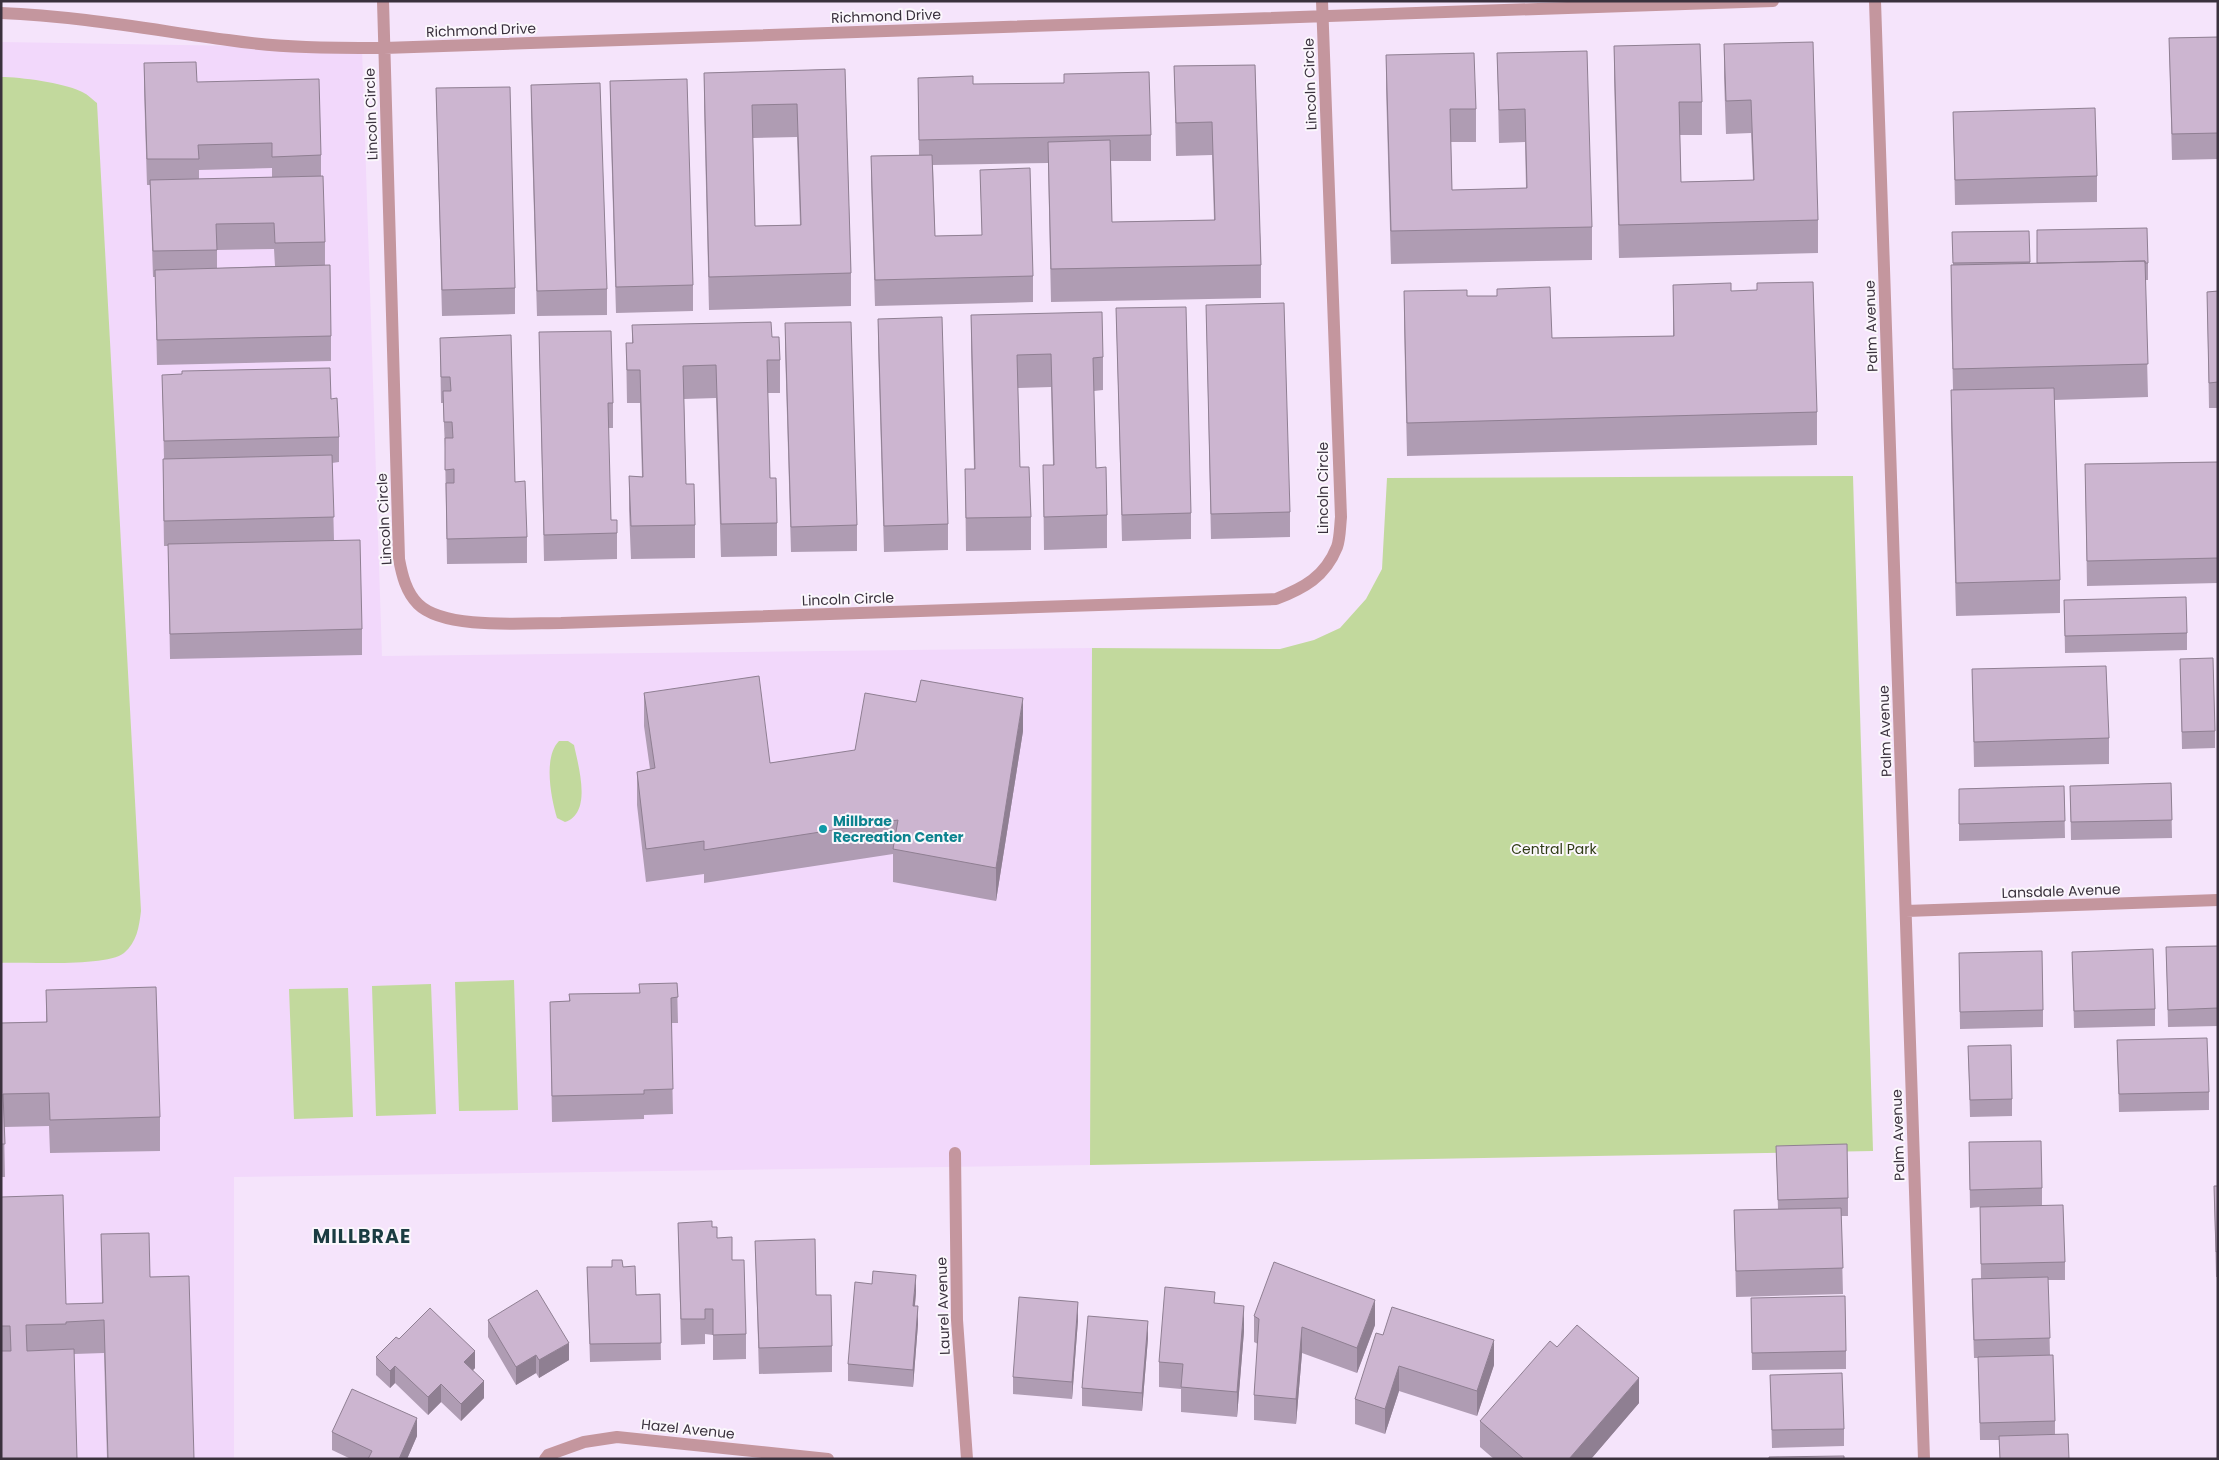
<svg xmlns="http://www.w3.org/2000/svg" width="2219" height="1460" font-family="Poppins,sans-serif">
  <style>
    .built { fill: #f2d8fb }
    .green { fill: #c2d99d }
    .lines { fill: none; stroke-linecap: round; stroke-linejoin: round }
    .street { stroke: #c4969e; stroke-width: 12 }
    .wall { fill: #af9cb3; fill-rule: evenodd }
    .shaded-wall { fill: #8f7f92 }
    .building { fill: #ccb5d0; stroke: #8f7f92; fill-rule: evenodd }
    .culture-dot { fill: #0f9aa8; stroke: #fbf7fc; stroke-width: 2 }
    .labels { text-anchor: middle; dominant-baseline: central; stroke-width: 4; stroke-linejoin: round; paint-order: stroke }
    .street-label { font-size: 14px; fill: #3a313d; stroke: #fbf7fc }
    .culture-label { font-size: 14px; font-weight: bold; fill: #0d838f; stroke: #fbf7fc; text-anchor: start }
    .park-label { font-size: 14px; fill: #303d16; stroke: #fbf7fc }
    .district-label { font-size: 19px; font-weight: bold; letter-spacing: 1px; fill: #1b3c42; stroke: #fbf7fc }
  </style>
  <rect width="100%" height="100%" fill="#f5e4fb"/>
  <path class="built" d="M1,42L362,48L382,656L1092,648L1090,1165L234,1177V1459H1Z"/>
  <path class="green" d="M1,77C21,77 63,83 80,91C86,93 92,99 97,103L141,911C139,927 137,942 124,953C107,967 27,962 1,963Z
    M1853,476L1873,1151L1090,1165L1092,648L1280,649L1314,640L1340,628L1366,599L1382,569L1387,478Z
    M559,741H568L574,745C578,765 593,813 565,822L557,818C551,798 543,757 559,741Z
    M514,980L518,1110L459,1111L455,982Z
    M431,984L436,1114L376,1116L372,986Z
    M348,988L353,1117L294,1119L289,989Z"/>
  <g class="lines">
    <path class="street" d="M383,1L399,559C402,575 406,592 418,604C444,630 525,623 561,623L1276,599C1304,588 1325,577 1337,547C1340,539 1340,526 1341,517L1322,1
      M1875,1L1924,1459
      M1,13C78,16 153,30 228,40C280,48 332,48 384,48L1773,1
      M1906,911L2218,900
      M955,1153L957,1320L967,1459
      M545,1459L548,1455L584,1442L617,1437L828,1459"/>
  </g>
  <path class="wall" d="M2218,37V159L2172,160L2169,38Z
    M1724,44L1818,220V253L1619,258L1614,79V46L1702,102V135H1680L1681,182L1753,180L1751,133L1726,134L1724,77Z
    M1497,53L1592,227V260L1391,264L1386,88V55L1476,109V142H1451L1452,190L1526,188L1525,142L1499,143Z
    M144,63L197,82L321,155V176L325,242V265L331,336V361L157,365L155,277H153L150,185H147L144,89ZM272,168V177L199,179V170ZM274,249L275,266L217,268V250Z
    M1255,65L1261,265V298L1051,302L1048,163L933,165L935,236L982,235L980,170L1033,276V302L875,306L871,181V156L919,155L918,78L973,84L1151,135V161H1111L1112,222L1214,220L1212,155L1176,156L1174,66Z
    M845,69L851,273V306L709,310L704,106V73ZM797,137L800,225L755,226L753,138Z
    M610,81L693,285V311L616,313L610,106Z
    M531,85L607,289V315L537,316L531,110Z
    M436,88L515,288V314L442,316Z
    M1953,112L2097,176V202L1955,205Z
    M2029,231L2030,263H2148V280H2145L2148,397L2054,400L2060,580V613L1956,616L1951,423V390H1953L1951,298V265H1953L1952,232Z
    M1673,285L1731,291L1817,412V445L1407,456L1404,324V291L1467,296H1497V289L1552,338L1673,336Z
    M2218,291V408H2209L2207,292Z
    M1206,305L1290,512V537L1211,539Z
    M1116,308L1191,513V539L1122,541Z
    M971,315L1103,357V390L1094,391L1096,468L1107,515V548L1044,550L1043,465H1053L1051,387L1018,388L1020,467L1031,517V550L966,551L965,469H974L971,348Z
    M878,319L948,524V550L884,552L878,344Z
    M785,323L857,525V551L791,552L785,348Z
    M632,325L772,337L780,360V393H768L770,478L777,523V556L721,557L716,398L684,399L686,484L695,525V558L631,559L629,510V476L642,477L640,403H627L626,343H632Z
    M539,332L613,403V428H608L611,520H617V559L544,561Z
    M440,338L515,482L527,537V563L447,564L445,448L443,403H441Z
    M162,375L331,399L339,437V462L332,463L334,540L362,629V655L170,659L168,546H164L163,484V459H164Z
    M2218,462V583L2087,586L2085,464Z
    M2064,600L2187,633V650L2065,653Z
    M2180,659L2215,731V748L2182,749Z
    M1972,669L2109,738V764L1974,767Z
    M644,693L770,763L1023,731L996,901L893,882V854L704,883V874L646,882L637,805V772L650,769L644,726Z
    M2171,783L2172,838L2071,840L2070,786Z
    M2064,786L2065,838L1959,841V789Z
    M2218,946V1026L2168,1027L2166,947Z
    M2072,952L2155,1009V1026L2074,1028Z
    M1959,953L2043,1010V1027L1960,1029Z
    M677,983L678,1023H671L673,1114L644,1115V1119L552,1122L550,1002L569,1001V994L639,993Z
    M46,990L160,1117V1151L50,1153L49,1126L4,1127L5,1177H1V1023L46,1022Z
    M2117,1040L2209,1092V1110L2119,1112Z
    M1968,1046L2012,1099V1116L1970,1117Z
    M1969,1142L2042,1188V1205L2065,1262V1280H2048L2050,1355L2055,1421V1434L2069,1459H2000L1999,1440H1980L1978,1358H1974L1972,1297V1279H1981L1980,1207L1970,1208Z
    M1776,1146L1848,1198V1216H1841L1843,1294L1736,1297L1734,1210L1778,1209Z
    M2214,1186H2218V1277H2216Z
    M1,1197L66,1304L102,1303L101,1234L150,1277L194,1459H107L104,1353L74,1354L1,1459Z
    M678,1223L712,1227L717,1238L732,1260L746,1334V1359L713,1360V1335L705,1334V1344L681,1345Z
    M755,1241L816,1295L832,1346V1372L759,1374Z
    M587,1267H623L636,1295L660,1294L661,1360L590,1362Z
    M916,1292L915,1306L918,1324L913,1387L848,1381V1364Z
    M1751,1298L1846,1351V1369L1752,1370Z
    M1215,1303L1244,1331L1237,1417L1181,1412V1389L1159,1387V1362Z
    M1254,1316L1375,1325L1357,1373L1302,1353L1296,1424L1254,1420V1395L1258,1344L1254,1342Z
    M488,1320L569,1360L539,1378L536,1373L516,1385L488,1337Z
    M1078,1320L1072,1399L1013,1394V1377Z
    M1383,1335L1494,1365L1477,1416L1399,1391L1385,1434L1355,1424V1399Z
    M1148,1338L1142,1411L1082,1406V1388Z
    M399,1339L475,1368L473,1370L484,1398L461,1421L441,1402L428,1415L395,1383L390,1388L376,1375V1357Z
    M1557,1347L1639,1403L1591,1459H1494L1480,1447V1421Z
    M1770,1375L1844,1429V1446L1772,1448Z
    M332,1432L417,1436L407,1459H351L332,1450Z"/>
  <path class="shaded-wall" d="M1023,698V731L996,901V868Z
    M916,1275V1292L913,1324V1306Z
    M1375,1300V1325L1357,1373V1348Z
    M1078,1302V1320L1072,1399V1382Z
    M918,1306V1324L913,1387V1370Z
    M1244,1306V1331L1237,1417V1392Z
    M1148,1321V1338L1142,1411V1393Z
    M1302,1327V1353L1296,1424V1399Z
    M1494,1340V1365L1477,1416V1391Z
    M569,1343V1360L539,1378V1360Z
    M475,1351V1368L464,1379V1362Z
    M536,1355V1373L516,1385V1367Z
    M395,1366V1383L390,1388V1371Z
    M1399,1366V1391L1385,1434V1409Z
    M1639,1378V1403L1591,1459H1569Z
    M484,1381V1398L461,1421V1404Z
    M441,1384V1402L428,1415V1397Z
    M417,1418V1436L407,1459H399Z"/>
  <path class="building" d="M2218,37V133L2172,134L2169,38Z
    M1813,42L1818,220L1619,225L1614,46L1700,44L1702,102H1679L1681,182L1754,180L1751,100L1726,101L1724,44Z
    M1587,51L1592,227L1391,231L1386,55L1474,53L1476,109H1450L1452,190L1527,188L1525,109L1499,110L1497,53Z
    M196,62L197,82L319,79L321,155L272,157V143L198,145L199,159H147L144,63Z
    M1255,65L1261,265L1051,269L1048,142L1110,140L1112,222L1215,220L1212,122L1176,123L1174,66Z
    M845,69L851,273L709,277L704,73ZM797,104L801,225L755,226L752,105Z
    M1149,72L1151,135L919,140L918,78L973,76V84L1064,83V74Z
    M687,79L693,285L616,287L610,81Z
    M600,83L607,289L537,291L531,85Z
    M510,87L515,288L442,290L436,88Z
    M2095,108L2097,176L1955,180L1953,112Z
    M932,155L935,236L982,235L980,170L1030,168L1033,276L875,280L871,156Z
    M323,176L325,242L275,243L274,223L216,224L217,250L153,251L150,180Z
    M2147,228L2148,263H2145V261L2037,263V230Z
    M2029,231L2030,262L1953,263L1952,232Z
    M2145,261L2148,364L1953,369L1951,265Z
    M330,265L331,336L157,340L155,270Z
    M1813,282L1817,412L1407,423L1404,291L1467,290V296H1497V289L1550,287L1552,338L1674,336L1673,285L1731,283V291L1757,290V283Z
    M2218,291V382L2209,383L2207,292Z
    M1284,303L1290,512L1211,514L1206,305Z
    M1186,307L1191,513L1122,515L1116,308Z
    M1102,312L1103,357L1093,358L1096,468L1106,467L1107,515L1044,517L1043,465H1054L1051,354L1017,355L1020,467H1029L1031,517L966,518L965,469H975L971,315Z
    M942,317L948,524L884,526L878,319Z
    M771,322L772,337H779L780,360H767L770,478H776L777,523L721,524L716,365L683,366L686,484H694L695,525L631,526L629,476L643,477L640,370H627L626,343H633L632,325Z
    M851,322L857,525L791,527L785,323Z
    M611,331L613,403H608L611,520H617V533L544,535L539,332Z
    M511,335L515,482L525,481L527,537L447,539L446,483H454V469L445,470V438H453L452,422H444L443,391H451L450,377H441L440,338Z
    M330,368L331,399L337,398L339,437L164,441L162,375L182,374V371Z
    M2054,388L2060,580L1956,583L1951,390Z
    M332,455L334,517L164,521L163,459Z
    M2218,462V558L2087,561L2085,464Z
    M360,540L362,629L170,634L168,544Z
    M2186,597L2187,633L2065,636L2064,600Z
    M2213,658L2215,731L2182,732L2180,659Z
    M2106,666L2109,738L1974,742L1972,669Z
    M759,676L770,763L855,750L865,693L916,702L921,680L1023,698L996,868L893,849L898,820L704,850V841L646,849L637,772L655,768L644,693Z
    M2171,783L2172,820L2071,822L2070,786Z
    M2064,786L2065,821L1959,824V789Z
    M2218,946V1008L2168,1010L2166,947Z
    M2153,949L2155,1009L2074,1011L2072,952Z
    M2042,951L2043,1010L1960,1012L1959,953Z
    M677,983L678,997L671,998L673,1089L644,1090V1094L552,1096L550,1002L570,1001L569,994L640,993L639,984Z
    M156,987L160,1117L50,1120L49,1093L3,1094L5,1144H1V1023L47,1022L46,990Z
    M2207,1038L2209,1092L2119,1094L2117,1040Z
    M2011,1045L2012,1099L1970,1100L1968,1046Z
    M2041,1141L2042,1188L1970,1190L1969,1142Z
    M1847,1144L1848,1198L1778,1200L1776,1146Z
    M2214,1186H2218V1251L2216,1252Z
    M63,1195L66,1304L103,1303L101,1234L149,1233L150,1277L189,1276L194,1459H108L104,1320L66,1322V1324L26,1325L27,1351L74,1349L77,1459H1V1351H11L10,1326H1V1197Z
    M2063,1205L2065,1262L1981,1264L1980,1207Z
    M1841,1208L1843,1268L1736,1271L1734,1210Z
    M712,1221V1227H717V1238L732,1237V1260H744L746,1334L713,1335V1309H705V1319H681L678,1223Z
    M815,1239L816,1295H831L832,1346L759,1348L755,1241Z
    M612,1260H622L623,1267L635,1266L636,1295L660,1294L661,1343L590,1344L587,1267H612Z
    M1274,1262L1375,1300L1357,1348L1302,1327L1296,1399L1254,1395L1259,1319L1254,1316Z
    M873,1271L916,1275L913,1306H918L913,1370L848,1364L855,1282L872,1284Z
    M2048,1277L2050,1338L1974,1340L1972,1279Z
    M1165,1287L1215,1292L1214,1303L1244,1306L1237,1392L1181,1387L1183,1364L1159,1362Z
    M537,1290L569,1343L539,1360L536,1355L516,1367L488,1320Z
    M1845,1296L1846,1351L1752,1353L1751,1298Z
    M1019,1297L1078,1302L1072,1382L1013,1377Z
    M1392,1307L1494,1340L1477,1391L1399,1366L1385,1409L1355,1399L1376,1333L1383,1335Z
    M430,1308L475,1351L464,1362L484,1381L461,1404L441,1384L428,1397L395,1366L390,1371L376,1357L396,1337L399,1339Z
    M1088,1316L1148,1321L1142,1393L1082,1388Z
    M1577,1325L1639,1378L1569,1459H1524L1480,1421L1550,1341L1557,1347Z
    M2053,1355L2055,1421L1980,1423L1978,1357Z
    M1842,1373L1844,1429L1772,1430L1770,1375Z
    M352,1389L417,1418L399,1459H368L372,1451L332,1432Z
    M2068,1434L2069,1459H2000L1999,1436Z
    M1844,1456V1459H1769V1457Z"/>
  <circle class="culture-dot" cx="823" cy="829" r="5"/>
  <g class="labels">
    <g class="street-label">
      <text transform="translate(886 16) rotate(-2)">Richmond Drive</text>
      <text transform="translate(481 30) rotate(-2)">Richmond Drive</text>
      <text transform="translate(1310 84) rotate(-92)">Lincoln Circle</text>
      <text transform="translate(371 114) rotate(-92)">Lincoln Circle</text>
      <text transform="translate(1871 326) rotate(-92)">Palm Avenue</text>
      <text transform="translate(1323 488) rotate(-90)">Lincoln Circle</text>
      <text transform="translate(384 519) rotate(-93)">Lincoln Circle</text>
      <text transform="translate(848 599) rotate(-2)">Lincoln Circle</text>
      <text transform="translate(1885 731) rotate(-92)">Palm Avenue</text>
      <text transform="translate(2061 891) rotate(-2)">Lansdale Avenue</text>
      <text transform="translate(1898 1135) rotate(-92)">Palm Avenue</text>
      <text transform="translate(943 1306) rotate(-92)">Laurel Avenue</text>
      <text transform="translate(688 1429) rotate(6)">Hazel Avenue</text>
    </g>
    <g class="culture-label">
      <text x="833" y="821">Millbrae<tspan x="833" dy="16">Recreation Center</tspan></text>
    </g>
    <g class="park-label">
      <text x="1554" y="849">Central Park</text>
    </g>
    <g class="district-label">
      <text x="362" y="1236">MILLBRAE</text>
    </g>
  </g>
  <rect width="2219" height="1460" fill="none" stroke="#3a313d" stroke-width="5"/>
</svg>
